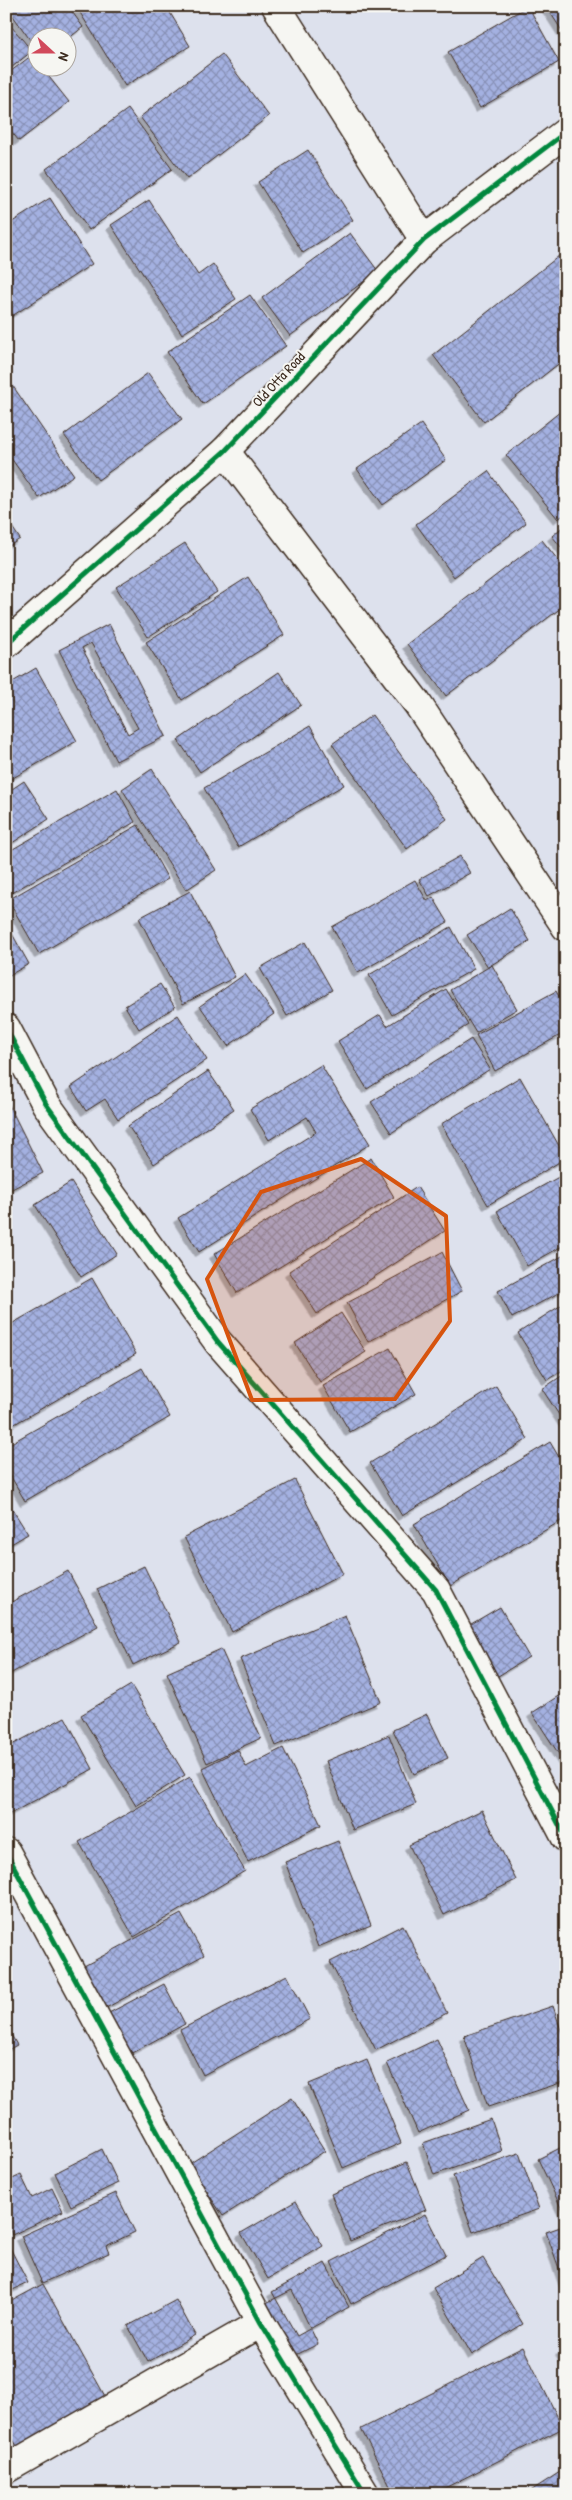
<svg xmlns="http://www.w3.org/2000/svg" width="572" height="2500" font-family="'Patrick Hand',sans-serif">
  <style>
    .building { fill: url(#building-cross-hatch); stroke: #3b2a1e; fill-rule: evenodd; filter: url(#shadow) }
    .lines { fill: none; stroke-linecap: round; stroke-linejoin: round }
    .street-casing { stroke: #3b2a1e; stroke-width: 31 }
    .secondary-casing { stroke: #3b2a1e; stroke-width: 31 }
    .street { stroke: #f6f6f2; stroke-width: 28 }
    .secondary { stroke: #f6f6f2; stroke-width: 28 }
    .cycleway-casing { stroke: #f6f6f2; stroke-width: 8 }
    .cycleway { stroke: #00873e; stroke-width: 5 }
    .marked { fill: #d7540e; fill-opacity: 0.2; stroke: #d7540e; stroke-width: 4; stroke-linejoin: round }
    .labels { text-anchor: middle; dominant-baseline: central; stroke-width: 4; stroke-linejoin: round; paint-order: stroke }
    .street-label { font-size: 14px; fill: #3b2a1e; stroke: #f6f6f2 }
  </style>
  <defs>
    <pattern id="building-cross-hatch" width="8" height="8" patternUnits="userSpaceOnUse" patternTransform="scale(1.25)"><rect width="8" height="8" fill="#a4b1e1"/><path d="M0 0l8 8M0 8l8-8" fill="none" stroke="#8790b6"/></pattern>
    <filter id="shadow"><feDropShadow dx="-4.5" dy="4.5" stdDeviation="0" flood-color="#0004"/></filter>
  </defs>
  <rect width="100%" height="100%" fill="#dde1ed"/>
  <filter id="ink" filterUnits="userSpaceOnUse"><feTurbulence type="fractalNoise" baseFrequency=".02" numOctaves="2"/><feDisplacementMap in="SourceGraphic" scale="10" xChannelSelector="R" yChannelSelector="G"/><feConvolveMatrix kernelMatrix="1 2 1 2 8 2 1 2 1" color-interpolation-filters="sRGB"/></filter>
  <g filter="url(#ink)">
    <path class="building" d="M6,6H68L83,27L68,39L38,38V51Z
      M76,6H166L190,46L125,86Z
      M528,6L559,62L480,108L448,52Z
      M546,6H566V37Z
      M6,20L32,51L6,72Z
      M222,54L269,116L187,179L140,117Z
      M32,55L38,62V68H42L69,102L19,141L6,125V75Z
      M128,109L172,169L89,230L46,169Z
      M308,150L353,220L303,253L258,182Z
      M50,198L92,264L6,320V226Z
      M149,200L198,275L213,264L236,299L182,334L111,225Z
      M350,233L378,271L290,336L262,298Z
      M564,252L566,358L484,422L433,355Z
      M250,295L286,346L203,404L167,352Z
      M148,373L182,419L98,480L64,435Z
      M6,376L74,475L39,498L6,451Z
      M566,407V513L558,519L506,455Z
      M421,424L446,460L383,505L357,469Z
      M488,471L526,523L454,577L416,524Z
      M6,518L20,539L6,548Z
      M566,524V553L552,536Z
      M542,540L566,570V604L446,696L407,644Z
      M185,543L217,592L148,637L116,587Z
      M248,577L284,635L182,700L146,642Z
      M109,624L166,736L116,761L59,650ZM91,643L138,728L128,734L82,648Z
      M36,668L77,741L6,782V737L13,733L6,720V686Z
      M279,672L301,705L200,772L178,740Z
      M372,715L447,819L407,849L332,744Z
      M310,726L344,785L238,847L204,788Z
      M152,769L216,870L186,890L122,789Z
      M24,781L49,819L6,847V793Z
      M117,789L135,822L6,896V853Z
      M138,825L168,879L39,954L8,900Z
      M460,856L470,873L429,896L419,879Z
      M415,880L427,901L433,897L448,922L358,973L332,927Z
      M190,891L235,977L183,1004L139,918Z
      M510,908L530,941L488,967L467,935Z
      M6,923L29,964L6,977Z
      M451,927L474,969L392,1015L369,975Z
      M305,942L332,990L287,1016L260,968Z
      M492,965L517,1009L476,1033L450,990Z
      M245,974L274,1014L228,1046L200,1006Z
      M160,984L175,1007L139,1029L125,1006Z
      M446,989L468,1025L367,1089L338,1041L380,1015L387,1026Z
      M556,991L566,1009V1032L495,1071L476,1035Z
      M178,1015L207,1060L118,1119L105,1099L86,1111L71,1087Z
      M471,1039L490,1069L391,1133L371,1102Z
      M321,1065L370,1144L199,1252L178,1218L316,1132L307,1117L269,1140L250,1109Z
      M208,1071L234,1109L154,1164L128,1126Z
      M520,1077L566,1158L488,1205L441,1124Z
      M8,1103L43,1173L6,1192V1104Z
      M371,1158L394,1197L237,1293L214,1254Z
      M566,1173V1244L527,1266L497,1211Z
      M71,1182L117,1254L81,1277L35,1205Z
      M417,1187L445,1231L317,1314L289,1271Z
      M442,1252L462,1291L368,1342L347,1303Z
      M566,1254V1289L512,1318L498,1291Z
      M92,1278L136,1354L6,1429V1327Z
      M566,1302V1368L547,1380L518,1333Z
      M341,1313L366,1352L320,1382L295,1343Z
      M390,1348L416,1394L350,1432L323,1386Z
      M142,1368L170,1417L25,1501L6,1468V1446Z
      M566,1373V1423L565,1424L542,1389Z
      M496,1386L528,1439L402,1516L370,1463Z
      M550,1442L566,1469V1518L450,1586L414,1524Z
      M295,1480L343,1574L232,1632L184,1537Z
      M6,1499L28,1534L6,1547Z
      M144,1566L181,1642L133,1665L97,1589Z
      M68,1571L98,1626L6,1676V1605Z
      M500,1607L529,1657L490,1681L461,1630Z
      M345,1615L381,1702L276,1746L240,1659Z
      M221,1649L261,1738L207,1763L167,1673Z
      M131,1685L185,1775L136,1806L81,1715Z
      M566,1691V1765L532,1713Z
      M427,1714L448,1758L414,1774L393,1730Z
      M65,1717L93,1769L6,1816V1748Z
      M389,1735L416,1804L353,1830L326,1761Z
      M283,1748L321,1825L248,1862L202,1768L238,1750L246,1767Z
      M190,1777L245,1871L134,1937L79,1842Z
      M482,1810L516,1880L444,1915L409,1845Z
      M338,1841L371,1925L318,1947L285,1862Z
      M181,1914L204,1955L106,2008L84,1966Z
      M403,1925L447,2013L376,2050L330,1962Z
      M287,1975L310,2019L203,2075L180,2030Z
      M164,1984L185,2024L128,2055L107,2014Z
      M553,2006L566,2045V2081L488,2107L464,2036Z
      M6,2026L17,2045L6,2051Z
      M437,2039L469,2110L418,2133L387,2063Z
      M367,2060L401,2143L343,2168L309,2084Z
      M292,2098L325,2151L223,2216L189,2164Z
      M491,2119L502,2151L434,2175L423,2143Z
      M566,2145V2213L564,2214L538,2159Z
      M102,2149L118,2183L71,2206L55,2173Z
      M519,2153L539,2209L473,2232L453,2176Z
      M407,2162L426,2210L350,2241L331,2194Z
      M21,2175L32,2198L52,2188L63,2211L12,2235L6,2221V2182Z
      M116,2193L135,2232L106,2246L109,2253L42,2283L21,2236Z
      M296,2201L323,2246L268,2279L241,2233Z
      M425,2214L446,2255L351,2304L331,2262Z
      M566,2225V2288L546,2232Z
      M6,2240L28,2283L6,2293Z
      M483,2258L523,2324L472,2355L433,2288Z
      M325,2263L349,2307L297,2336L272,2292Z
      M43,2284L111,2407L22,2455L6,2427V2304Z
      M292,2290L318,2344L286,2360L260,2306Z
      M176,2300L195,2335L148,2362L128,2326Z
      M523,2347L563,2428L433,2494H394L361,2429Z
      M566,2349V2362L560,2351Z
      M566,2468V2494H526Z
      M147,2489L150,2494H140Z"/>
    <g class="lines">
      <g class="street-casing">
        <path id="street" d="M276,6L424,240
          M225,451L417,703L566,927
          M6,1028L46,1104L218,1342L436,1590L566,1838
          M6,1852L261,2323L365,2494
          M6,2469L261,2323"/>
      </g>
      <g class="secondary-casing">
        <path id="secondary" d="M6,644L225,451L424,240L566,132"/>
      </g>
      <use href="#street" class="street"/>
      <use href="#secondary" class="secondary"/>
      <g class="cycleway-casing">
        <path id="cycleway" d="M6,644L225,451L424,240L566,132
          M6,1028L46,1104L218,1342L436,1590L566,1838
          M6,1852L261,2323L365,2494"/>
      </g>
      <use href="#cycleway" class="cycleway"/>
    </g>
  </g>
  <path class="marked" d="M361,1159L446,1216L450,1321L395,1399L252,1400L207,1279L261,1192Z"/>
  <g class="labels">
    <g class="street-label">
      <text transform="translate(278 379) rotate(-47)">Old Otta Road</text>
    </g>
  </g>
  <rect width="572" height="2500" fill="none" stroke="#f6f6f2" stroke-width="25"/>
  <rect x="12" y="12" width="547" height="2475" fill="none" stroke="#3b2a1e" stroke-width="2" filter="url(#ink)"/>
  <g transform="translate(52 52) rotate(111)"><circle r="24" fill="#f6f6f2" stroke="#aba49d"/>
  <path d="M0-4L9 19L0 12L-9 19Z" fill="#d1495b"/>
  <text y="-8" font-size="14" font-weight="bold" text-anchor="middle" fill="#3b2a1e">N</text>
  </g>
</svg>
